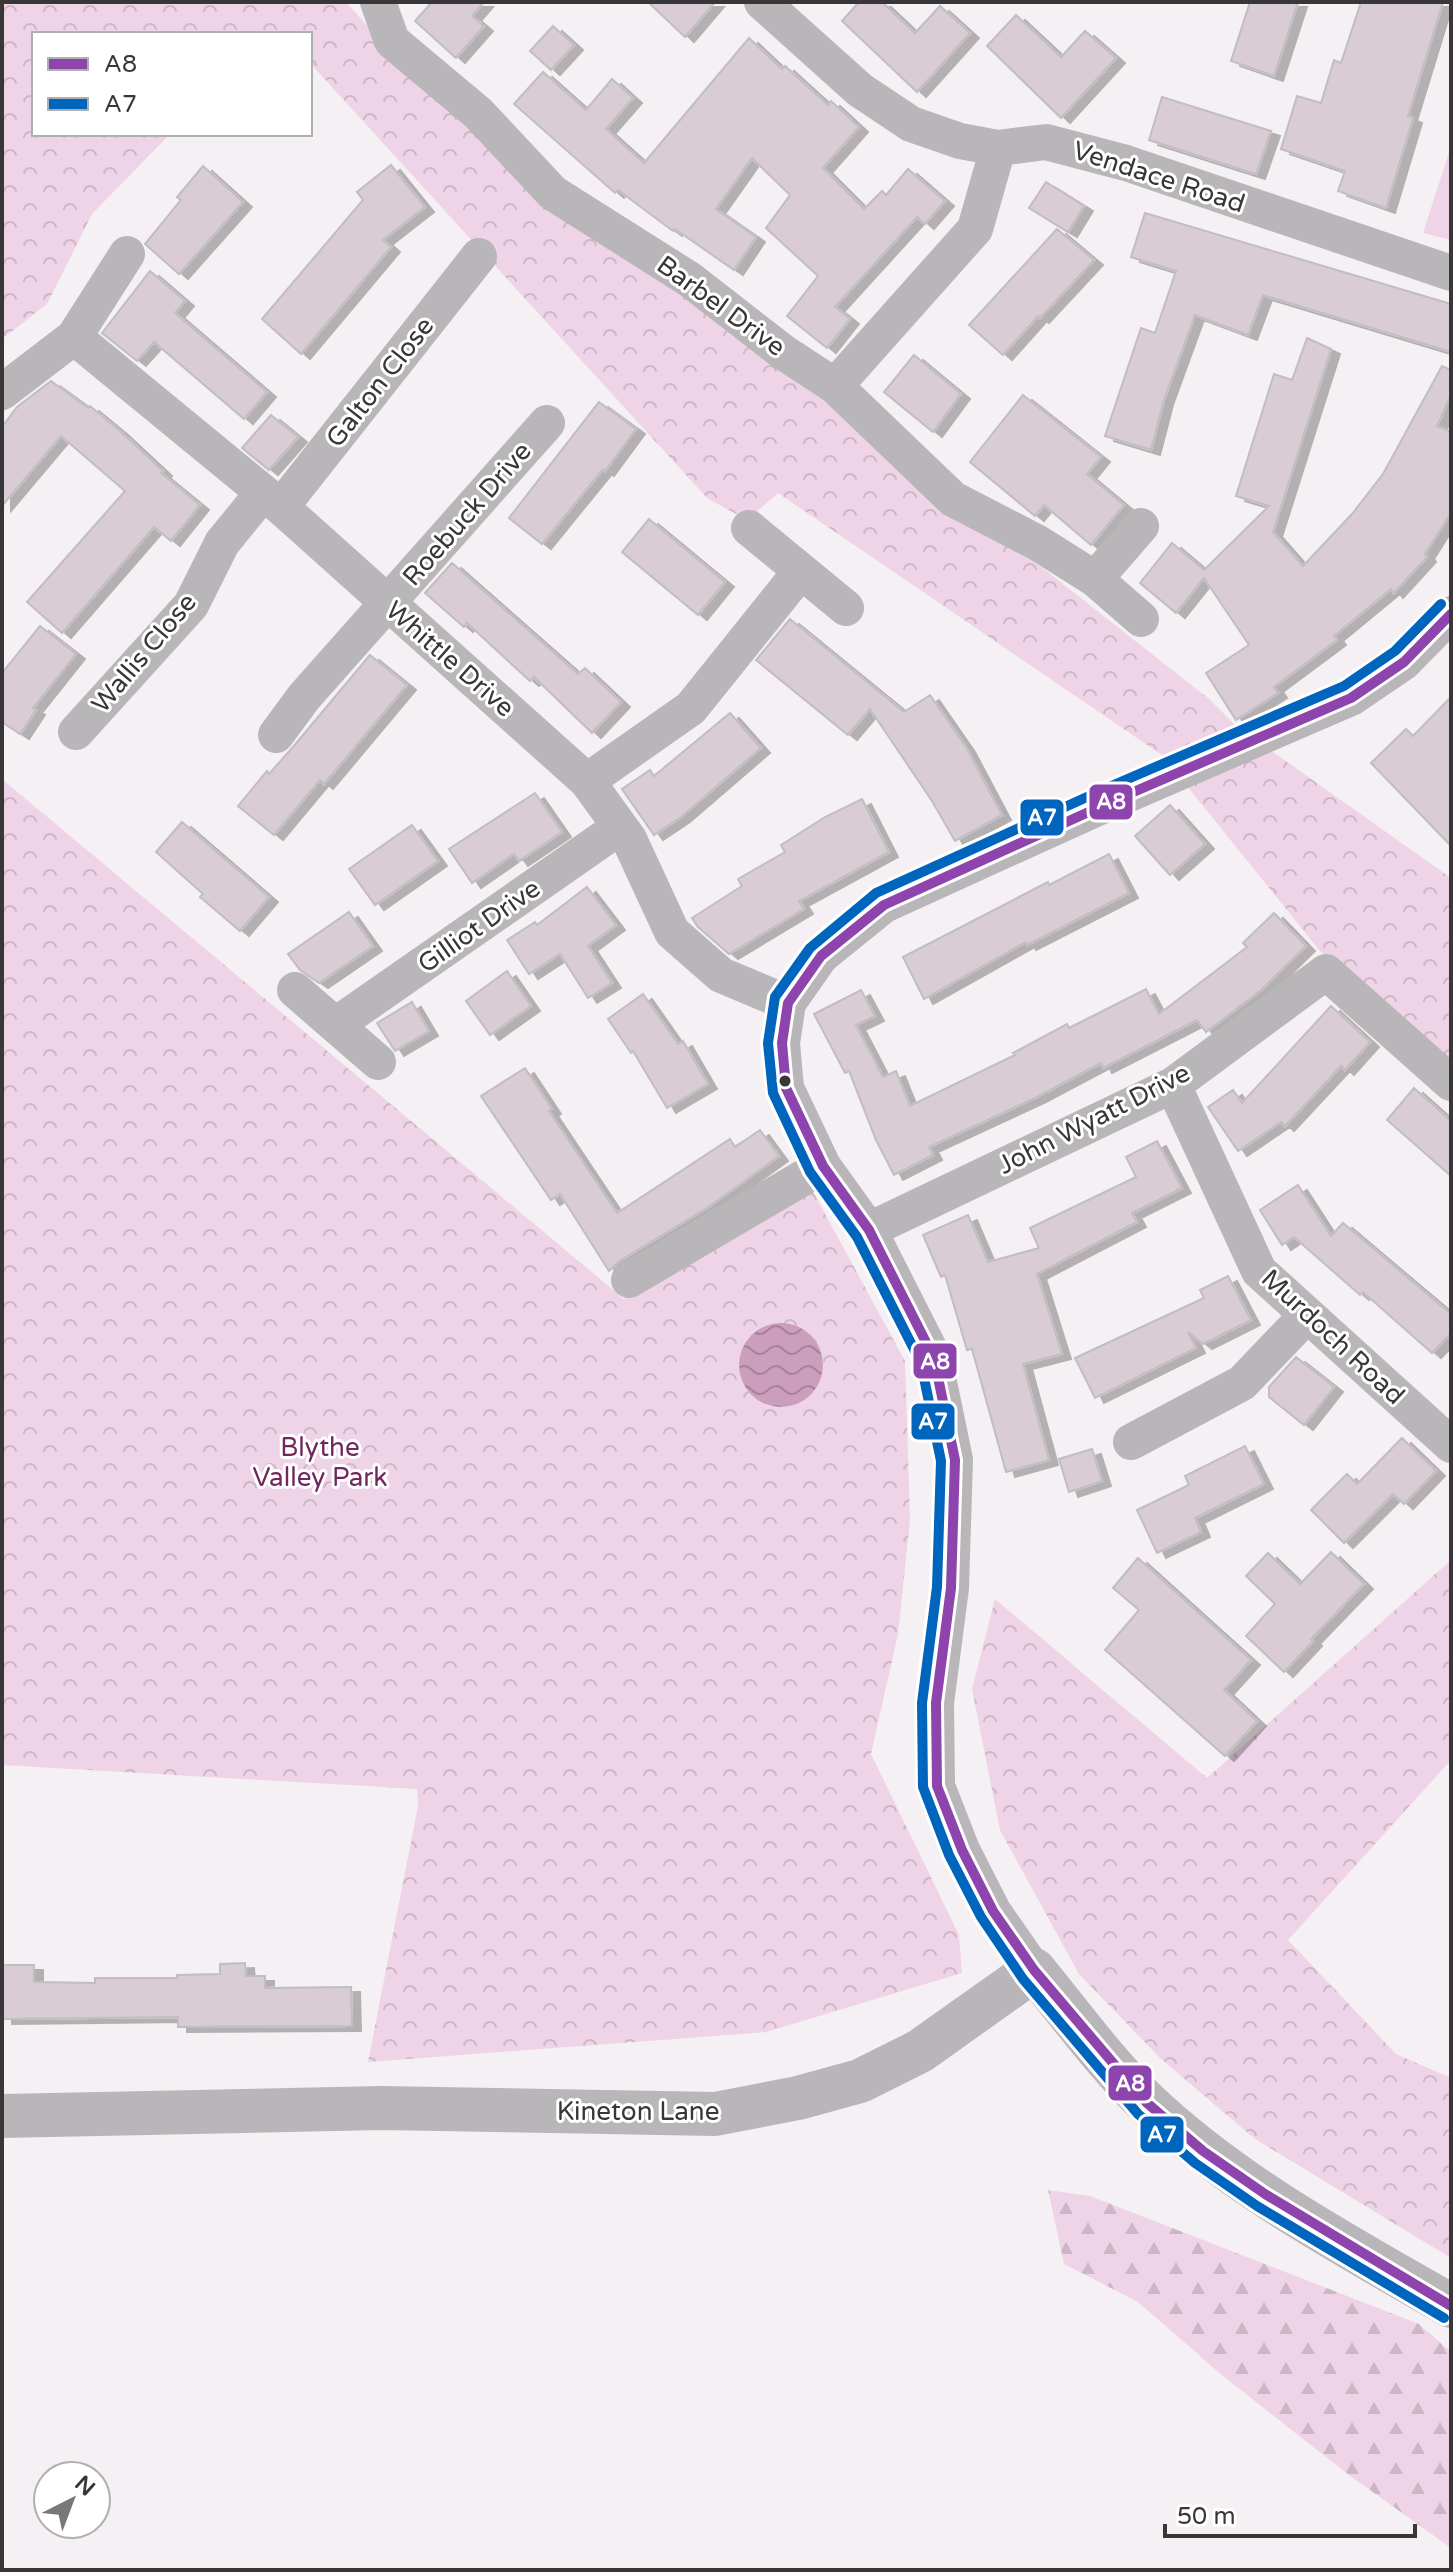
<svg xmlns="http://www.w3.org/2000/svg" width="1453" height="2572" font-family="'Varela Round',sans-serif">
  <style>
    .grass { fill: #eed4e6 }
    .forest { fill: url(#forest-firs) }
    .park { fill: url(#park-crowns) }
    .water { fill: url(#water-waves) }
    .building { fill: #daccd5; stroke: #c1bdc0; stroke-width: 2; filter: url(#shadow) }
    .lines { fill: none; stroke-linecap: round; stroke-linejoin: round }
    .minor { stroke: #b8b6b8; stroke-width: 36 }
    .tertiary { stroke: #b8b6b8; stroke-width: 44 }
    .bus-1-casing { stroke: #fff; stroke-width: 16 }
    .bus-2-casing { stroke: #fff; stroke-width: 16 }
    .bus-1 { stroke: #8e44ad; stroke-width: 10 }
    .bus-2 { stroke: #0065bd; stroke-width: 10 }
    .bus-dot { fill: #393638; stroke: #fff; stroke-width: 3 }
    .labels { text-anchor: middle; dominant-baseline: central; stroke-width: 6; stroke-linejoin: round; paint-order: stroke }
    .street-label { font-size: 26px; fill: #393638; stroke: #fff }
    .park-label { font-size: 26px; fill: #71265e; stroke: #fff }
    .line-badge { stroke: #fff; stroke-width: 3 }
    .badge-label { font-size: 22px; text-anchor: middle; font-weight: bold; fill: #fff }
  </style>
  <defs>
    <pattern id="forest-firs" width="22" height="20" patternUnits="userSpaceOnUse" patternTransform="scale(2)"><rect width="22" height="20" fill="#eed4e6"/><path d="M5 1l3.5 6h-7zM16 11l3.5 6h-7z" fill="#cdb7c6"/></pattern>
    <pattern id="park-crowns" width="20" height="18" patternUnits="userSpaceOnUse" patternTransform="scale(2)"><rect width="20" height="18" fill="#eed4e6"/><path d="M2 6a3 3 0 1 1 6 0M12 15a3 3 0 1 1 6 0" fill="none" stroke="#cdb7c6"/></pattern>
    <pattern id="water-waves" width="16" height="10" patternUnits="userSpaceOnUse" patternTransform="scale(2)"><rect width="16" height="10" fill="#cb9ebc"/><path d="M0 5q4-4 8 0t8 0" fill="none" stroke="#a6829a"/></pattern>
    <filter id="shadow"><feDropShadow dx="9" dy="5" stdDeviation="0" flood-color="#0004"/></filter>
  </defs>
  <rect width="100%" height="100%" fill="#f5f0f3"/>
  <path class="grass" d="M1451,146V240L1423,233Z"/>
  <path class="forest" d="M1048,2190L1090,2196L1419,2324L1451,2352V2548L1349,2475L1223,2376L1138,2302L1064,2264Z"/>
  <path class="park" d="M2,2H346L400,62L1209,699L1235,725L1451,878V1059L1320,951L1162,755L778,493L747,520L707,498L310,63V34H34V134H170L92,214L47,304L2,339Z
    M2,779L624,1299L811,1188L905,1361L910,1520L898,1634L871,1754L959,1935L962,1973L766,2032L368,2062L418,1806L417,1789L2,1765Z
    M1451,1560V1760L1288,1940L1396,2054L1451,2078V2258L1255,2139L1160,2058L1079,1974L1000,1830L972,1689L995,1599L1207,1778Z"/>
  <path class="water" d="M739 1365a42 42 0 1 1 84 0a42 42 0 1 1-84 0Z"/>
  <path class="building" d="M432,2H484L472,16L484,26L456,58L415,21Z
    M648,2H715L685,37Z
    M859,2H882L915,33L940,6L970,33L917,92L842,21Z
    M1250,2H1298L1274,76L1231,61Z
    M1361,2H1443L1408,116L1413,118L1386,208L1338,191L1345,171L1281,149L1297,96L1321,103L1334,60L1341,63Z
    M1016,15L1061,57L1085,31L1116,58L1061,118L987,46Z
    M553,26L574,45L551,70L530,51Z
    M749,38L782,69L785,66L828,105L831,101L859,127L823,168L864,209L882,191L886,195L908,169L945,201L925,224L917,217L835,307L850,319L827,348L787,316L818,276L766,228L790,195L752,158L716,209L756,237L734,270L675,229L673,231L618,190L615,193L514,104L543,72L586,110L612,79L633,98L606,129L644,163Z
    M1162,97L1271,131L1256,174L1149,140Z
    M391,165L425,207L383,240L391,247L301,354L262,319L363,200L357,192Z
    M203,166L243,202L179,274L145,244L181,200L177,197Z
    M1046,182L1084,206L1068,232L1029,208Z
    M1145,213L1451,304V352L1263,295L1248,335L1195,315L1164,400L1151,450L1105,436L1141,328L1155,333L1176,271L1131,257Z
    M1057,229L1094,260L1040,318L1038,316L1003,355L969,325Z
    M150,271L185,301L175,313L267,392L244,419L154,342L137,361L102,333Z
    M1307,338L1331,349L1273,532L1303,566L1352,514L1383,474L1442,366L1451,370V395L1437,426L1451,432V513L1425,554L1427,557L1394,593L1391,589L1334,636L1337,640L1274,687L1278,693L1236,720L1206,673L1249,645L1204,578L1176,613L1140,583L1172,543L1204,570L1269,506L1236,496L1274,374L1292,380Z
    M914,355L961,394L933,432L884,392Z
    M51,381L88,408L90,406L119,430L163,471L161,473L200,505L171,541L154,527L62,633L27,602L125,491L61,436L2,506V427L17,407Z
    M1023,395L1101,457L1087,474L1124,505L1091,545L1044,505L1035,516L970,462Z
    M599,402L636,429L605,471L603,469L542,544L509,518Z
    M271,415L298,437L269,470L242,448Z
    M649,519L725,582L698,615L622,552Z
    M452,563L578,674L585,668L621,702L592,733L534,677L530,681L467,623L464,627L425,593Z
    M790,619L904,712L930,695L966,747L1002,815L955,841L932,801L870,709L848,735L756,660Z
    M40,626L76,654L33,708L36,710L20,734L2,722V673Z
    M370,655L407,685L324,784L320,780L274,835L238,806L267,771L269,774L293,747Z
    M1451,697V846L1371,763L1406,729L1413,736Z
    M730,713L761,748L681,817L654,835L622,789L650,770L654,776Z
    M535,793L562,832L519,861L514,854L472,883L449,849Z
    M862,799L889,852L799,901L804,909L729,954L698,927L692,918L742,886L738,879L785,852L781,845L825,817Z
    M1170,805L1205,844L1170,875L1135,836Z
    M182,822L269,897L240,931L200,897L203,894L156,852Z
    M412,825L438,861L375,905L349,869Z
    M1109,854L1129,893L1027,945L1026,942L924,999L903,957L1048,882L1049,885Z
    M587,887L616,925L588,946L612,983L588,998L560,954L529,974L507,940L535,922L537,925Z
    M349,912L373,946L319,983L300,970L288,954Z
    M1274,913L1306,946L1260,991L1206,1032L1197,1020L1103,1068L1101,1063L1037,1097L929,1147L933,1155L894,1175L876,1140L849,1071L845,1073L814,1014L861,990L875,1016L856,1025L883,1077L896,1071L910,1106L1015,1055L1013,1053L1067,1024L1069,1028L1146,989L1159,1014L1247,947L1243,943Z
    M507,971L531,1006L490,1035L466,1001Z
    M643,994L678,1044L683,1041L708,1084L667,1108L633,1051L631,1053L608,1019Z
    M412,1002L429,1031L395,1051L377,1023Z
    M1331,1006L1370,1042L1345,1070L1341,1066L1285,1126L1281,1122L1238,1151L1208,1107L1233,1090L1242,1103Z
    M525,1068L552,1109L549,1111L617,1213L730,1139L735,1147L760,1130L779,1156L710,1206L618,1262L609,1271L560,1194L551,1200L481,1096Z
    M1414,1088L1451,1121V1176L1387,1120Z
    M1157,1141L1182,1188L1132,1213L1137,1222L1037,1274L1062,1354L1023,1364L1049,1460L1006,1472L972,1349L967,1350L945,1275L941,1277L923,1235L968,1215L988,1262L1039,1248L1030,1228L1136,1177L1126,1157Z
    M1298,1185L1331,1236L1343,1223L1451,1314V1333L1432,1353L1363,1292L1360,1295L1294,1237L1282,1245L1260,1210Z
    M1228,1276L1251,1320L1203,1344L1188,1332L1196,1348L1095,1398L1075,1358L1204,1298L1200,1290Z
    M1296,1357L1334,1387L1304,1425L1269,1397V1387Z
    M1402,1438L1436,1471L1404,1504L1393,1494L1344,1543L1311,1510L1347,1474L1357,1484Z
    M1245,1446L1264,1484L1195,1518L1201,1532L1157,1553L1137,1510L1189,1485L1185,1476Z
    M1092,1449L1102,1481L1069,1492L1059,1459Z
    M1331,1552L1364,1584L1311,1639L1313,1641L1284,1672L1246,1636L1275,1604L1246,1576L1268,1553L1300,1584Z
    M1138,1558L1251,1660L1224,1690L1257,1721L1225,1756L1105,1650L1139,1610L1113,1588Z
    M245,1963L246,1976H265V1988L351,1987L352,2026L178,2027V2017L3,2019L2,1965H34V1982L95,1983V1978H177V1975L220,1974V1964Z"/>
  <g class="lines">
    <path class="minor" d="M378,2L392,41L478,113L553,193L689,279L783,352L835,386L953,499L1038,543L1095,579L1141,619
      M762,2L860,90L911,124L960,141L998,148L1046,142L1126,163L1451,273
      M74,337L281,507L587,781L629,839L672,932L721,975L788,1003
      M835,386L975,229L998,148
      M2,392L74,337L127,254
      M281,507L479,256
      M749,528L846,608
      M1095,579L1141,526
      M76,732L191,605L222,543L262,494
      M276,735L304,697L547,423
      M587,781L691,708L801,571
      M295,990L378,1062
      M337,1024L620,827
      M1173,1085L1259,1271L1451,1445
      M869,1230L1173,1085L1326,972L1451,1083
      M629,1280L823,1166
      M1131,1442L1242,1383L1307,1315
      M1034,1970L993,1911L962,1850L937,1786L936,1703L951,1588L955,1460L934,1358L869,1230L823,1166L786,1088L782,1043L788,1003L821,956L884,905L1115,800L1351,698L1404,662L1451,614"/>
    <path class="tertiary" d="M2,2116L381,2108L715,2114L798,2098L860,2081L920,2051L1034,1970C1071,2015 1106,2064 1148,2104C1236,2187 1347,2246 1451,2306"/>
    <g class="bus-1-casing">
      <path id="bus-1" d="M1451,614L1404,662L1351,698L1115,800L884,905L821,956L788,1003L782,1043L786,1088L823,1166L869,1230L934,1358L955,1460L951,1588L936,1703L937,1786L962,1850L993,1911L1034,1970L1147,2103L1203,2151L1265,2194L1451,2306"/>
    </g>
    <g class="bus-2-casing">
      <path id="bus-2" d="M1441,604L1395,651L1344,686L1109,787L876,893L810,948L775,997L768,1043L773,1093L810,1172L857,1237L921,1363L941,1461L937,1587L922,1703L923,1787L949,1855L981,1917L1023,1979L1138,2114L1195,2163L1257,2206L1444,2318"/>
    </g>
    <use href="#bus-1" class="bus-1"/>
    <use href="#bus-2" class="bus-2"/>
  </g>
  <circle class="bus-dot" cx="785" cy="1081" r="7"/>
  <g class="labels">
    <g class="street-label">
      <text transform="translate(1159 177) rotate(18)">Vendace Road</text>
      <text transform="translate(721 306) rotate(36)">Barbel Drive</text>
      <text transform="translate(380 382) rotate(-52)">Galton Close</text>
      <text transform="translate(467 514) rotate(-49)">Roebuck Drive</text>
      <text transform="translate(144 653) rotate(-50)">Wallis Close</text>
      <text transform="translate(450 659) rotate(41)">Whittle Drive</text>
      <text transform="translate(479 926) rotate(-35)">Gilliot Drive</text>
      <text transform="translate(1094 1119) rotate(-27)">John Wyatt Drive</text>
      <text transform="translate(1333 1337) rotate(43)">Murdoch Road</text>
      <text x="638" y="2111">Kineton Lane</text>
    </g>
    <g class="park-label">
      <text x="320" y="1447">Blythe<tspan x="320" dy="30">Valley Park</tspan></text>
    </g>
  </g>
  <g class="line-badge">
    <rect x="1088" y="783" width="46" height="38" rx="8" fill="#8e44ad"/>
    <rect x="1019" y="798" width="46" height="39" rx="8" fill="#0065bd"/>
    <rect x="912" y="1342" width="46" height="38" rx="8" fill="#8e44ad"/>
    <rect x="910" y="1402" width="46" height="39" rx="8" fill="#0065bd"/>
    <rect x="1107" y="2064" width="46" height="38" rx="8" fill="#8e44ad"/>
    <rect x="1139" y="2115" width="46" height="39" rx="8" fill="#0065bd"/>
  </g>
  <g class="badge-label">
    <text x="1111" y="809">A8</text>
    <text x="1042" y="825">A7</text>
    <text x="935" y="1369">A8</text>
    <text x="933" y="1429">A7</text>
    <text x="1130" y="2091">A8</text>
    <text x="1162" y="2142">A7</text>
  </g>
  <rect width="1453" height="2572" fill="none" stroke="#393638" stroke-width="8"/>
  <rect x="32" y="32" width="280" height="104" fill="#ffffff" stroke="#b0afaf" stroke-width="2"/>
  <rect x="48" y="58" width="40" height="12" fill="#8e44ad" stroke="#b0afaf" stroke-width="2"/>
  <text x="104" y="72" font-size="24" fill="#393638">A8</text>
  <rect x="48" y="98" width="40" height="12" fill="#0065bd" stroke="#b0afaf" stroke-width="2"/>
  <text x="104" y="112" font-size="24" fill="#393638">A7</text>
  <g transform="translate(72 2500) rotate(42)"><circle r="38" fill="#ffffff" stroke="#b0afaf" stroke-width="2"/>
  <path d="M0-6L14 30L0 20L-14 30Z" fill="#7b7779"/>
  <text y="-12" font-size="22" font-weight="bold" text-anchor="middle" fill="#393638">N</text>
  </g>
  <path d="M1165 2524v12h250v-12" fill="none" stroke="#393638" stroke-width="4"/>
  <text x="1177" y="2524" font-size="24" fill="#393638" stroke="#ffffff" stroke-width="6" paint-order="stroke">50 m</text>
</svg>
